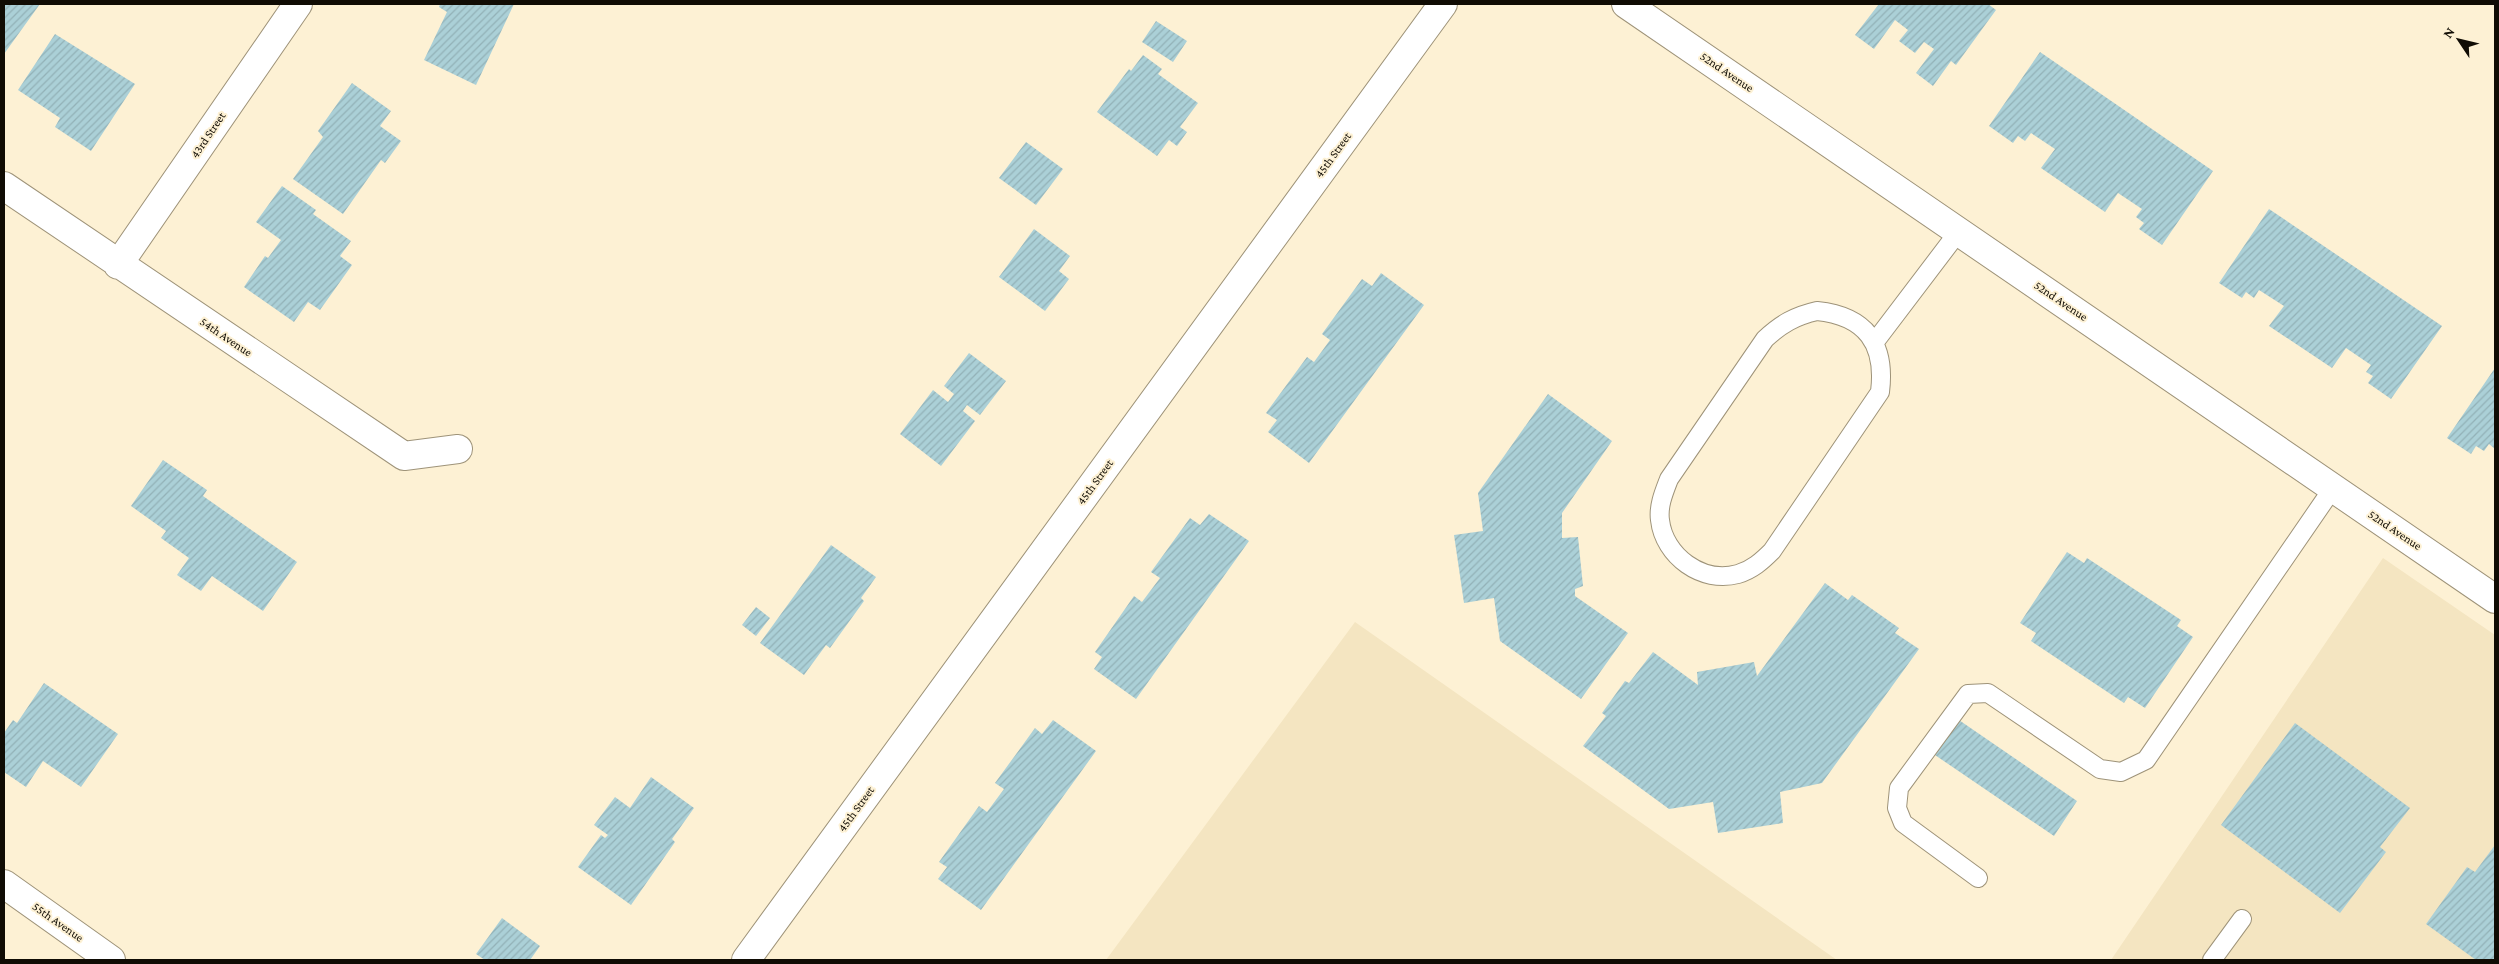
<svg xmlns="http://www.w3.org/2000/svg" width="2499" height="964" font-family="'Crimson Pro',serif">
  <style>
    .built { fill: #f4e5c1 }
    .building { fill: url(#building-hatch) }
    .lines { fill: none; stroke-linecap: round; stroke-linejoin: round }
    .lane-casing { stroke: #9e9379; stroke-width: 20 }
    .street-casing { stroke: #9e9379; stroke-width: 30 }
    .secondary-casing { stroke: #9e9379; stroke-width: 30 }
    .lane { stroke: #fff; stroke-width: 18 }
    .street { stroke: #fff; stroke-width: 28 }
    .secondary { stroke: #fff; stroke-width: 28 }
    .labels { text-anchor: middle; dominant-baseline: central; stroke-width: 4; stroke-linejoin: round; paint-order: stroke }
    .street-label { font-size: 12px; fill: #100c04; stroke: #fdf1d4 }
  </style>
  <defs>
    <pattern id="building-hatch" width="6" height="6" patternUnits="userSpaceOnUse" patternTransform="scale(1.25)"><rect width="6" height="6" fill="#abd0d7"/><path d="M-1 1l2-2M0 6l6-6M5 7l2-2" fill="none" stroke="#92b1b7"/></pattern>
  </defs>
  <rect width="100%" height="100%" fill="#fdf1d4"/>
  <path class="built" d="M2383,558L2495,635V960H2111Z
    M1355,622L1837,960H1106Z"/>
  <path class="building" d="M4,4H40L4,54Z
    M440,4H514L476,85L424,60L447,12L439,7Z
    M1879,4H1988L1996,10L1956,65L1951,61L1933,86L1916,73L1934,49L1924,42L1915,53L1899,41L1908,30L1895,20L1874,49L1855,35Z
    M1156,21L1187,41L1173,62L1142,42Z
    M55,34L135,84L91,151L55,127L60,118L18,90Z
    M2040,52L2213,171L2162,245L2139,229L2144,223L2136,217L2142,209L2118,193L2105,212L2041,168L2055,149L2031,133L2025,141L2018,136L2013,143L1989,126Z
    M1143,55L1162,69L1158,74L1198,103L1180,127L1187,132L1177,146L1169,140L1157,156L1097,112L1129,69L1131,71Z
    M352,83L391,111L380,126L401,141L385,163L381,160L343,214L293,179L323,137L318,131Z
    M1026,142L1063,169L1036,205L999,178Z
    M282,186L316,210L313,214L351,241L340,256L352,265L320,310L308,302L294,322L244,287L265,256L268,258L281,240L256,222Z
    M2269,209L2442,326L2391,399L2368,383L2373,376L2366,372L2371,365L2346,348L2332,368L2269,326L2284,306L2259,290L2254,298L2246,292L2242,298L2219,283Z
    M1034,229L1070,256L1059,271L1069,279L1045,311L999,277Z
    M1381,273L1424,305L1309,463L1268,432L1277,420L1266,413L1307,357L1314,362L1330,340L1322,334L1362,279L1372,286Z
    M969,353L1006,381L980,415L967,405L963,411L975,421L941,466L900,434L933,390L948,402L954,394L944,386Z
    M2495,368V449L2489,444L2484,451L2476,446L2471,454L2447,438Z
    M1548,394L1612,441L1562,513V538L1578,537L1583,586L1575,589V596L1628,633L1581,699L1500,641L1494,598L1464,603L1454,535L1483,531L1478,493Z
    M163,460L207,490L203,496L297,562L263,611L212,576L201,591L177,575L189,558L161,538L166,531L131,506Z
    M1209,514L1249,541L1136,699L1094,669L1102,657L1095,652L1134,596L1142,602L1160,578L1151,572L1190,518L1200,525Z
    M831,545L876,577L861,598L864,601L830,648L826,645L804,675L760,643Z
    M2067,552L2084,563L2087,558L2181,620L2177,626L2193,637L2145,708L2128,697L2124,703L2031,641L2036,633L2020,623Z
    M1825,583L1848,600L1852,595L1899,628L1895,633L1919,649L1822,783L1780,792L1783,823L1718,833L1713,802L1669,809L1583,746L1606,716L1602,713L1625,681L1629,683L1653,652L1698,685L1697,672L1754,662L1757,676Z
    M756,607L770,618L756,636L742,625Z
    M44,683L118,734L81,787L43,761L26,787L4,772V733L13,720L17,723Z
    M1956,718L2077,801L2054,836L1932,753Z
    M1053,720L1096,751L981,910L938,879L947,867L939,862L979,806L987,812L1004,789L995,783L1035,728L1042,734Z
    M2295,723L2410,808L2380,847L2386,852L2340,913L2221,825Z
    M651,777L694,808L672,839L675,842L631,905L578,867L601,835L605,838L608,835L594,825L615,797L630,808Z
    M2495,845V960H2476L2426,924L2467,867L2475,872Z
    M502,918L540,946L530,960H485L476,954Z"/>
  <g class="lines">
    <g class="lane-casing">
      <path id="lane" d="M1817,311C1866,316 1886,344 1880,392L1772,551C1762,561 1752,570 1738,574C1702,584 1664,556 1660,520C1658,506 1664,492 1669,479L1765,339C1781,324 1795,316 1817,311Z
        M1874,343L1959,231
        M1978,878L1903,823L1897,808L1899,788L1968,694L1988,693L2100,769L2121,772L2146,760L2333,488
        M2212,960L2242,919"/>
    </g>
    <g class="street-casing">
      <path id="street" d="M1626,4L2495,599
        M4,186L404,456L458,449
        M118,265L298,4
        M4,884L111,960"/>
    </g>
    <g class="secondary-casing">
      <path id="secondary" d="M746,960L1443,4"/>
    </g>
    <use href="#lane" class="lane"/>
    <use href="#street" class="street"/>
    <use href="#secondary" class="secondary"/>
  </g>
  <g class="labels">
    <g class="street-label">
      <text transform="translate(1727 72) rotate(34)">52nd Avenue</text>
      <text transform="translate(208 135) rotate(-56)">43rd Street</text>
      <text transform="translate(1333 155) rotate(-54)">45th Street</text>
      <text transform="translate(2061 301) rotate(34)">52nd Avenue</text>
      <text transform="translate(226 337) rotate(34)">54th Avenue</text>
      <text transform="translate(1095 482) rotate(-54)">45th Street</text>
      <text transform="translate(2395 530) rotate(34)">52nd Avenue</text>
      <text transform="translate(856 809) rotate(-54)">45th Street</text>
      <text transform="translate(58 922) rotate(35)">55th Avenue</text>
    </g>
  </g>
  <rect width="2499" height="964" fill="none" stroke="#100c04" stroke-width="10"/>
  <g transform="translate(2459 40) rotate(305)" stroke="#fdf1d4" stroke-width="4" paint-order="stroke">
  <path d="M0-4L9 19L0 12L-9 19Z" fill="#100c04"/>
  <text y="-8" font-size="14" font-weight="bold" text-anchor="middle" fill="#100c04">N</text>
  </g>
</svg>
